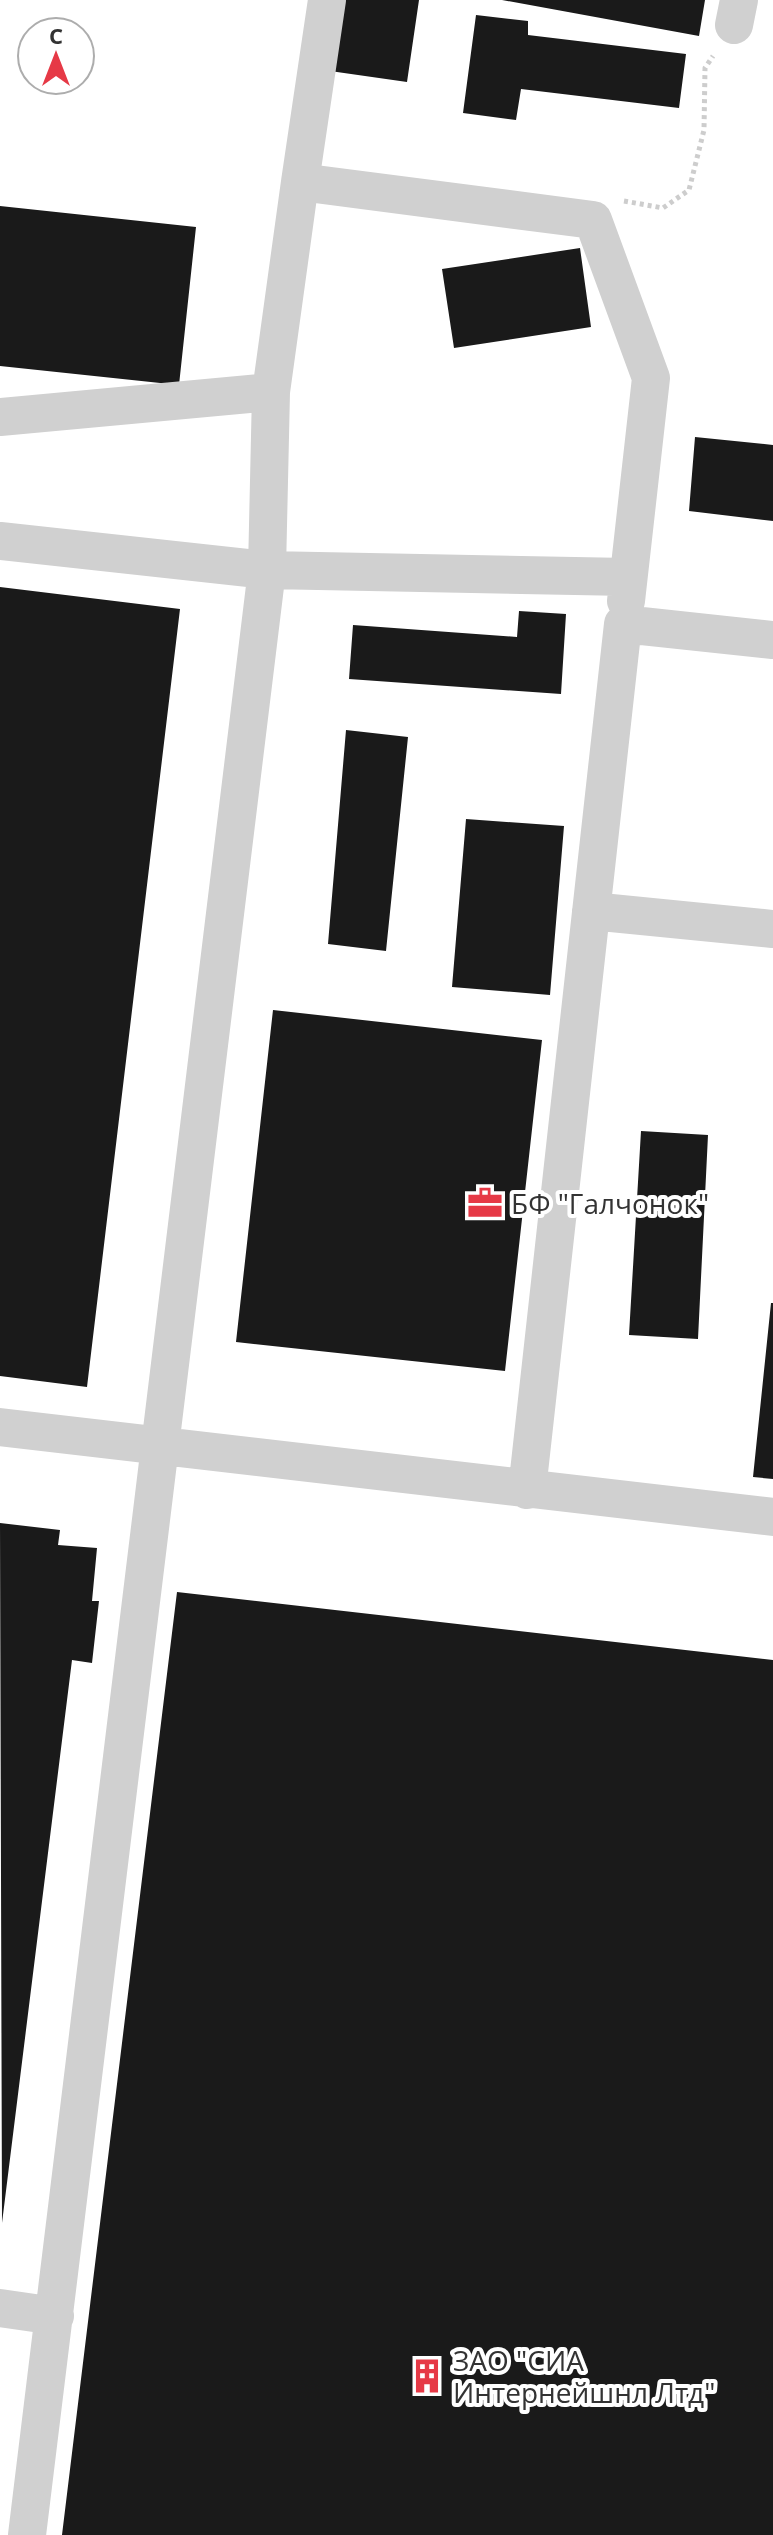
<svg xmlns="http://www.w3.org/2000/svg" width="773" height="2535" font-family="'Open Sans',sans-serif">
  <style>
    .building { fill: #1a1a1a }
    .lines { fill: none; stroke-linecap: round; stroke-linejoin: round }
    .path { stroke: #cdcdcd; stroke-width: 5; stroke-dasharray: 4 4; stroke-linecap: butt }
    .minor { stroke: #d0d0d0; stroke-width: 38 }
    .labels { text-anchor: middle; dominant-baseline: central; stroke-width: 8; stroke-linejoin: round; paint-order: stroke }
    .poi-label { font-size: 28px; fill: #333; stroke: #fff; text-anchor: start }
  </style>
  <rect width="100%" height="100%" fill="#fff"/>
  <path class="building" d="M341,0H419L407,82L330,71Z
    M502,0H705L699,36Z
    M476,15L528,21V35L686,54L679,108L521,89L516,120L463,113Z
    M0,206L196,227L179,385L0,366Z
    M580,248L591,327L454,348L442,269Z
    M695,437L773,445V521L689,511Z
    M0,587L180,609L87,1387L0,1376Z
    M519,611L566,614L561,694L349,679L353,625L517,637Z
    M346,730L408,737L386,951L328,944Z
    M466,819L564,826L550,995L452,987Z
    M273,1010L542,1040L505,1371L236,1342Z
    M641,1131L708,1135L698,1339L629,1335Z
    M771,1303H773V1479L753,1477Z
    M0,1523L60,1530L58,1545L97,1548L92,1601H99L92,1663L72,1660L2,2223Z
    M177,1592L773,1660V2535H62Z"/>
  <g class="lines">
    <path class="path" d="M624,201L663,208L689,190L704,130L705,68L713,56"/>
    <path class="minor" d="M327,0L300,182L593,220L651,378L626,601
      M734,25L739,0
      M0,417L271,392L300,182
      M0,541L267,570L271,392
      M591,911L773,929
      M0,1427L773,1517
      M527,1490L623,624L773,640
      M0,2308L55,2316
      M27,2535L267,570L628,577"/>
  </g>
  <defs>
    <g id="office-bare" transform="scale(2.76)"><path d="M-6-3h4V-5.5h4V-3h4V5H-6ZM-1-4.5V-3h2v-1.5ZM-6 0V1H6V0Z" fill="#e63946" stroke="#fff" stroke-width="2.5" paint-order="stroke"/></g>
    <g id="building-bare" transform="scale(2.76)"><path d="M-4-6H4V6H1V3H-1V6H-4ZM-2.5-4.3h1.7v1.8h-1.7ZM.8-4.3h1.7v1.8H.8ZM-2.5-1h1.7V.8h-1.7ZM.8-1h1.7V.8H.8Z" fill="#e63946" stroke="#fff" stroke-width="2.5" paint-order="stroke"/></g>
  </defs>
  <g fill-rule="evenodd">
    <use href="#office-bare" x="485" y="1203"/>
    <use href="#building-bare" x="427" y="2376"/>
  </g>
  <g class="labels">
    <g class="poi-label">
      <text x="511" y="1203">БФ "Галчонок"</text>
      <text x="453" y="2360">ЗАО "СИА<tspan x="453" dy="32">Интернейшнл Лтд"</tspan></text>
    </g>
  </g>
  <g transform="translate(56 56)"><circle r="38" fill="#ffffff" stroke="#adadad" stroke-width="2"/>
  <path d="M0-6L14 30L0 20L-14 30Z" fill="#e63946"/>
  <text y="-12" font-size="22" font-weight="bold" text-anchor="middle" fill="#333333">С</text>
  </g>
</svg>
